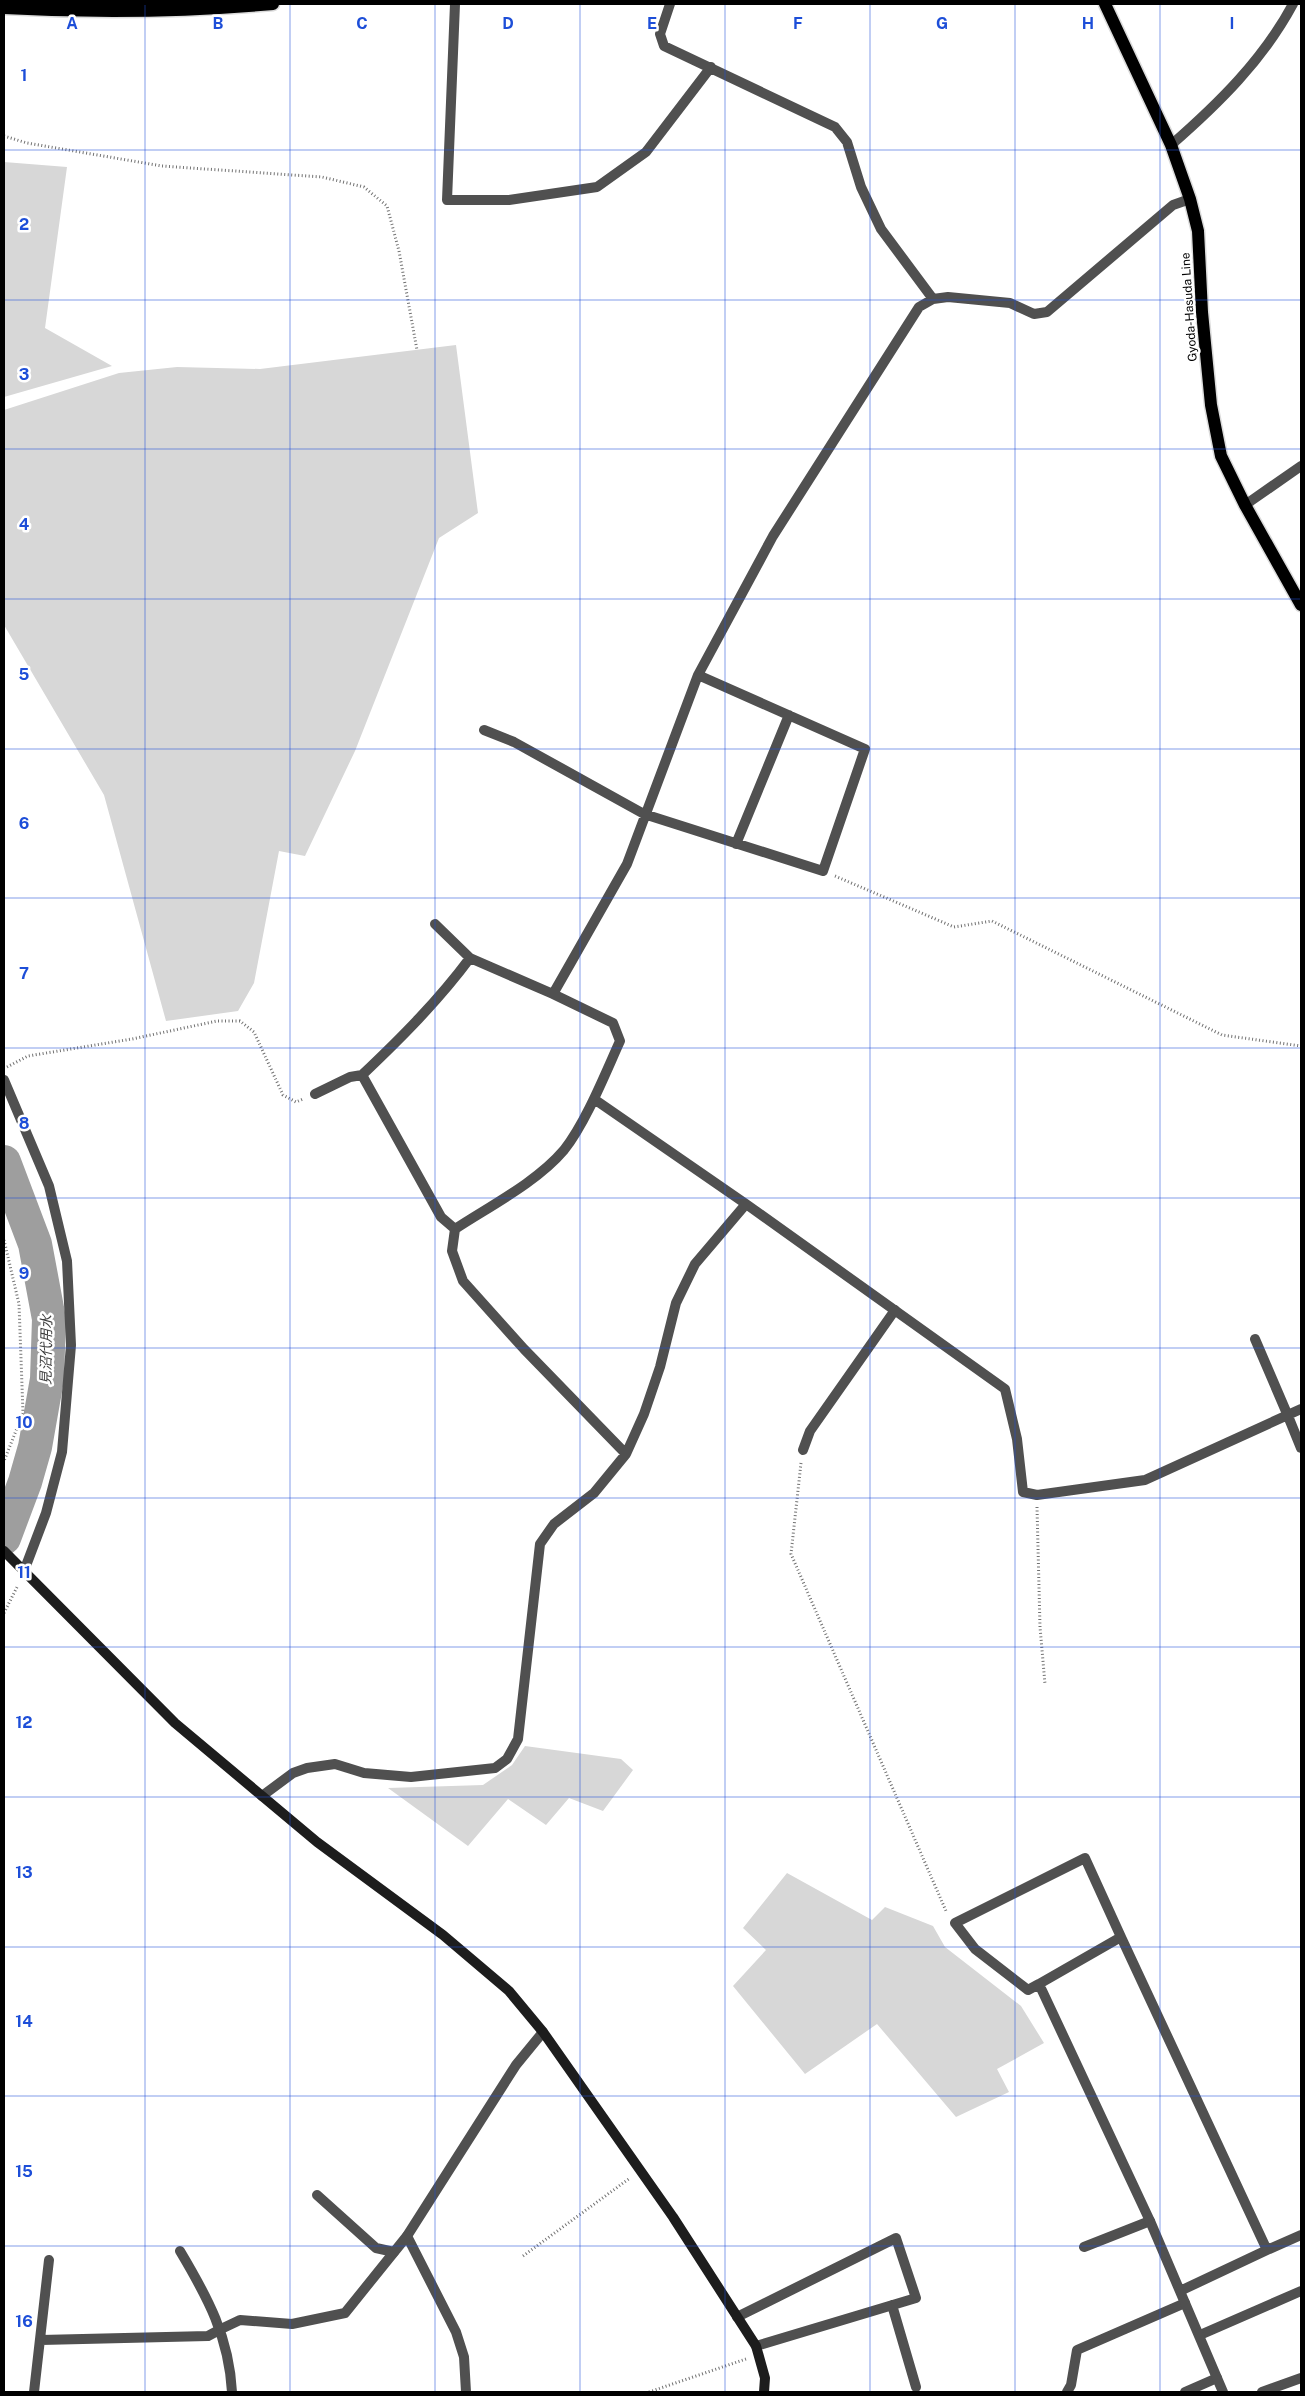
<svg xmlns="http://www.w3.org/2000/svg" width="1305" height="2396" font-family="'Public Sans','Noto Sans JP',sans-serif">
  <style>
    .green { fill: #d7d7d7 }
    .lines { fill: none; stroke-linecap: round; stroke-linejoin: round }
    .river { stroke: #9e9e9e; stroke-width: 34 }
    .primary-casing { stroke: #dbdbdb; stroke-width: 15 }
    .path { stroke: #727272; stroke-width: 3; stroke-dasharray: 1 2.5; stroke-linecap: butt }
    .lane { stroke: #505050; stroke-width: 10 }
    .street { stroke: #505050; stroke-width: 10 }
    .secondary { stroke: #1d1d1d; stroke-width: 10 }
    .primary { stroke: #000; stroke-width: 12 }
    .grid { fill: none; stroke: #1d4ed8; stroke-width: 1; stroke-opacity: 0.55 }
    .labels { text-anchor: middle; dominant-baseline: central; stroke-width: 5; stroke-linejoin: round; paint-order: stroke }
    .street-label { font-size: 12px; fill: #000; stroke: #fff }
    .water-label { font-size: 14px; font-style: italic; fill: #3f3f3f; stroke: #fff }
    .grid-label { font-size: 16px; text-anchor: middle; font-weight: bold; fill: #1d4ed8; stroke: #fff; stroke-width: 5; stroke-linejoin: round; paint-order: stroke }
  </style>
  <rect width="100%" height="100%" fill="#fff"/>
  <path class="green" d="M4,162L67,167L45,328L112,366L4,397Z
    M456,345L478,513L439,538L355,751L305,856L279,851L254,983L238,1011L166,1021L104,795L4,625V410L119,373L177,367L260,369Z
    M525,1746L621,1759L633,1770L603,1811L569,1798L546,1825L508,1799L468,1846L388,1788L483,1785L512,1765Z
    M787,1873L872,1920L885,1907L933,1926L945,1947L1021,2006L1044,2043L997,2069L1009,2092L956,2117L877,2024L805,2074L733,1986L766,1950L743,1928Z"/>
  <g class="lines">
    <path class="river" d="M4,1162L35,1244L49,1319L47,1379L35,1447L25,1482L4,1538"/>
    <g class="primary-casing">
      <path id="primary" d="M1105,4L1171,145L1190,199L1198,231L1202,312L1211,405L1221,456L1245,505L1301,605
        M4,8C94,13 184,12 273,4"/>
    </g>
    <path class="path" d="M4,136L27,143L162,166L322,177L364,187L387,206L399,251L417,350
      M835,876L954,927L992,921L1222,1035L1301,1046
      M7,1067L28,1056L132,1039L217,1021H240L254,1032L283,1095L296,1102L303,1099
      M4,1240L19,1304L23,1413L4,1461
      M801,1463L791,1554L946,1911
      M1037,1507L1040,1627L1045,1684
      M4,1613L18,1585
      M523,2256L630,2178
      M649,2392L746,2359"/>
    <path class="lane" d="M1255,1339L1288,1416
      M803,1450L810,1431L895,1310
      M317,2195L376,2248L394,2252
      M407,2236L456,2332L464,2357L466,2392
      M1084,2247L1150,2221
      M180,2251C208,2298 229,2337 232,2392
      M892,2305L916,2387
      M737,2317L896,2238L916,2298L756,2346
      M1200,2335L1301,2291
      M41,2340L208,2336L221,2329
      M34,2392L49,2260
      M1067,2392L1071,2385L1077,2350L1185,2303
      M1185,2392L1217,2378"/>
    <path class="street" d="M455,4L447,200H509L597,187L646,152L711,67
      M670,4L660,34L664,46L835,127L847,142L861,187L881,229L933,299
      M1171,145C1218,104 1263,60 1293,4
      M1245,505L1301,466
      M484,730L514,742L644,814L823,871L865,749L698,675
      M736,844L789,715
      M435,924L470,958
      M553,994L470,958C438,1001 401,1038 362,1075L441,1217L455,1229L452,1251L463,1281L524,1349L626,1454
      M4,1080L49,1186L67,1261L71,1345L62,1452L46,1513L24,1571
      M315,1094L350,1077L362,1075
      M594,1099L746,1204L1005,1389L1017,1439L1023,1492L1037,1495L1145,1480L1301,1409
      M455,1229C490,1206 537,1182 564,1150C586,1122 605,1074 620,1041L613,1023L553,994L627,864L698,675L773,536L919,307L933,299L948,297L1010,303L1034,314L1047,312L1173,205L1190,199
      M1288,1416L1301,1448
      M262,1796L293,1773L307,1768L335,1764L364,1773L411,1777L495,1768L507,1759L518,1739L540,1544L554,1524L594,1493L626,1454L644,1414L660,1367L676,1303L695,1264L746,1204
      M1121,1937L1085,1858L955,1923L975,1949L1028,1990L1039,1984L1150,2221L1223,2392
      M1039,1984L1121,1937L1267,2250L1301,2235
      M1180,2291L1267,2250
      M221,2329L240,2320L292,2324L345,2313L407,2236L516,2065L543,2032
      M1262,2392L1301,2378"/>
    <path class="secondary" d="M4,1551L175,1723L317,1842L443,1935L509,1991L543,2032L673,2217L756,2346L765,2378L764,2392"/>
    <use href="#primary" class="primary"/>
  </g>
  <path class="grid" d="M145,4V2392M290,4V2392M435,4V2392M580,4V2392M725,4V2392M870,4V2392M1015,4V2392M1160,4V2392M4,150H1301M4,300H1301M4,449H1301M4,599H1301M4,749H1301M4,898H1301M4,1048H1301M4,1198H1301M4,1348H1301M4,1498H1301M4,1647H1301M4,1797H1301M4,1947H1301M4,2096H1301M4,2246H1301"/>
  <g class="labels">
    <g class="street-label">
      <text transform="translate(1189 307) rotate(-94)">Gyoda-Hasuda Line</text>
    </g>
    <g class="water-label">
      <text transform="translate(46 1350) rotate(-89)">見沼代用水</text>
    </g>
  </g>
  <g class="grid-label">
    <text x="72" y="29">A</text>
    <text x="218" y="29">B</text>
    <text x="362" y="29">C</text>
    <text x="508" y="29">D</text>
    <text x="652" y="29">E</text>
    <text x="798" y="29">F</text>
    <text x="942" y="29">G</text>
    <text x="1088" y="29">H</text>
    <text x="1232" y="29">I</text>
    <text x="24" y="81">1</text>
    <text x="24" y="230">2</text>
    <text x="24" y="380">3</text>
    <text x="24" y="530">4</text>
    <text x="24" y="680">5</text>
    <text x="24" y="829">6</text>
    <text x="24" y="979">7</text>
    <text x="24" y="1129">8</text>
    <text x="24" y="1279">9</text>
    <text x="24" y="1428">10</text>
    <text x="24" y="1578">11</text>
    <text x="24" y="1728">12</text>
    <text x="24" y="1878">13</text>
    <text x="24" y="2027">14</text>
    <text x="24" y="2177">15</text>
    <text x="24" y="2327">16</text>
  </g>
  <rect width="1305" height="2396" fill="none" stroke="#000000" stroke-width="10"/>
</svg>
